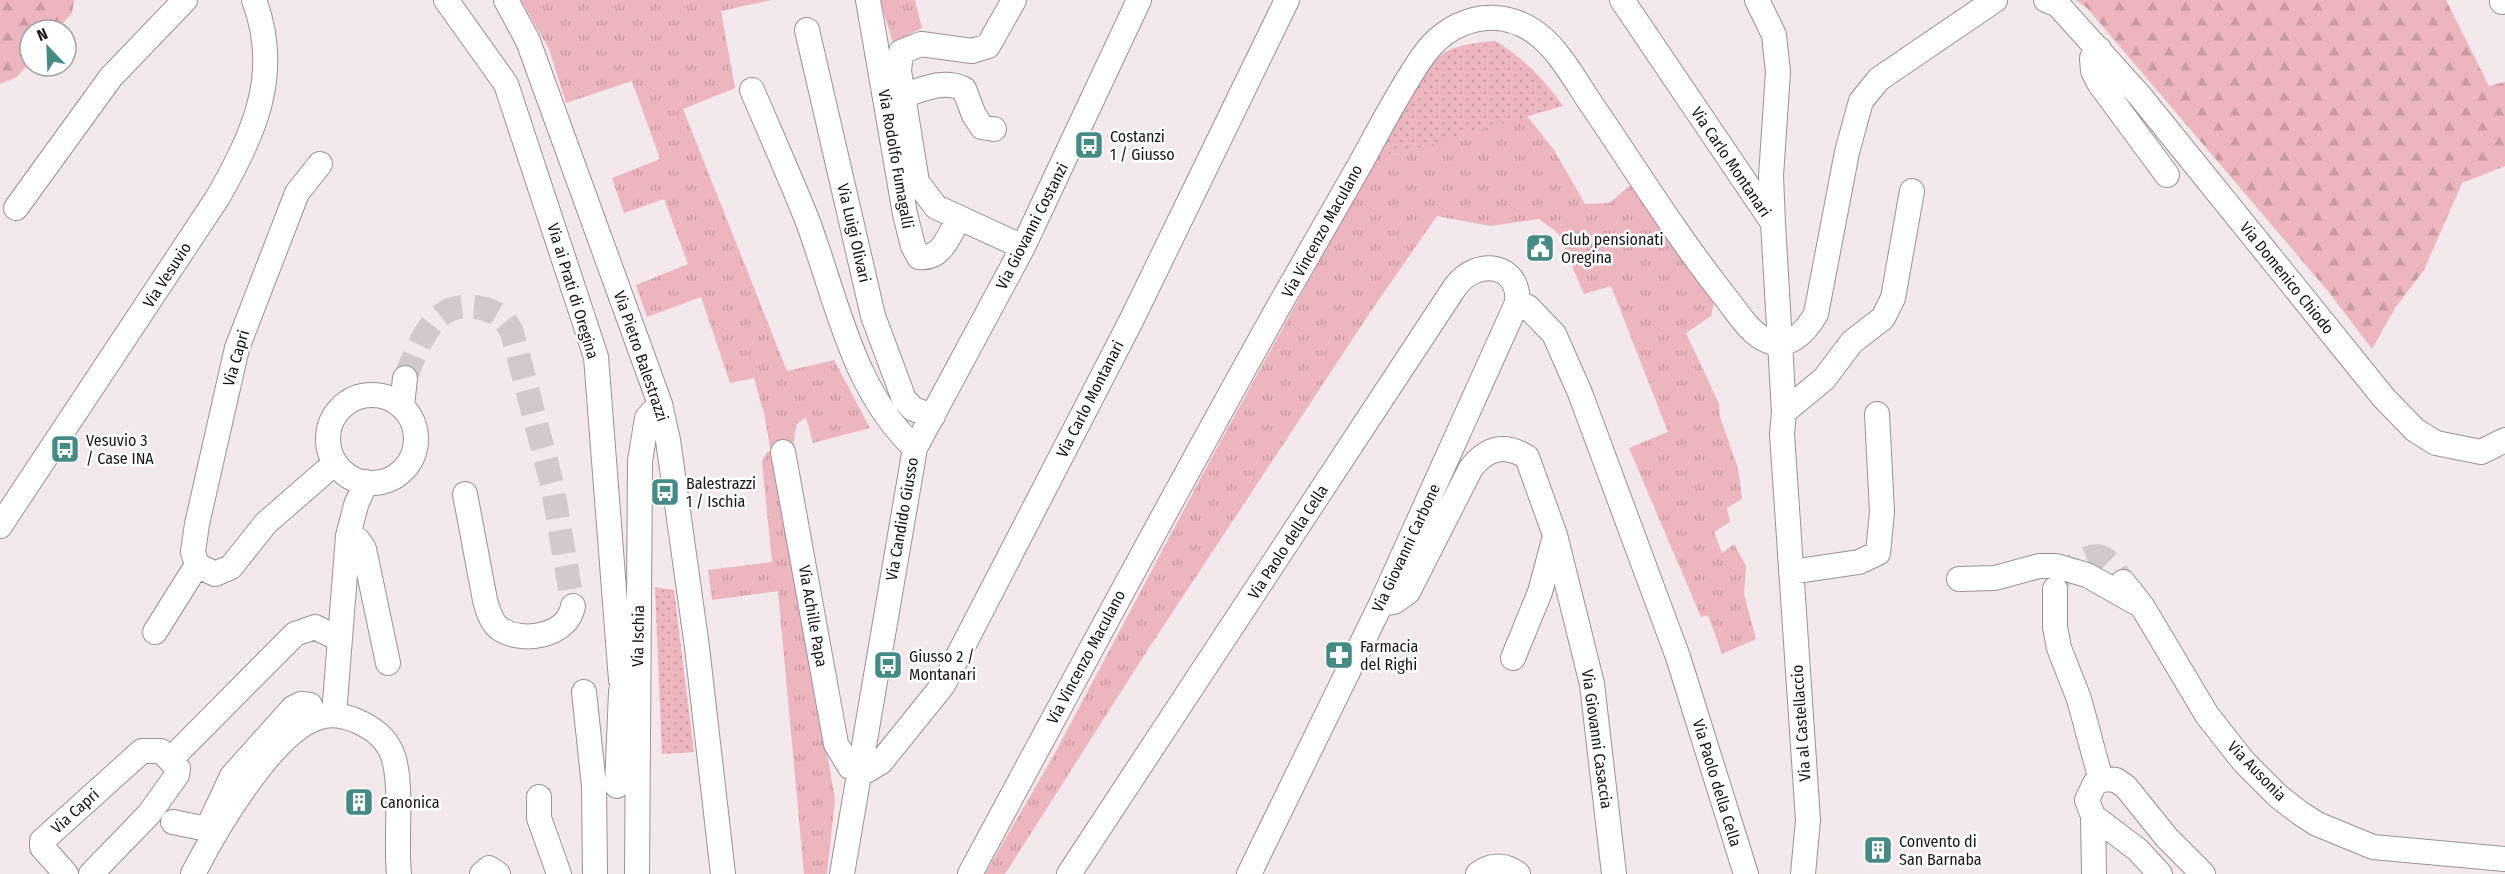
<svg xmlns="http://www.w3.org/2000/svg" width="2505" height="874" font-family="'Fira Sans Condensed',sans-serif">
  <style>
    .grass { fill: url(#grass-tufts) }
    .forest { fill: url(#forest-firs) }
    .park { fill: url(#park-dots) }
    .lines { fill: none; stroke-linecap: round; stroke-linejoin: round }
    .minor-tunnel { stroke: #d2c9ca; stroke-width: 24; stroke-dasharray: 24 12; stroke-linecap: butt }
    .minor-casing { stroke: #9b9293; stroke-width: 26 }
    .minor { stroke: #fff; stroke-width: 24 }
    .labels { text-anchor: middle; dominant-baseline: central; stroke-width: 5; stroke-linejoin: round; paint-order: stroke }
    .poi-label { font-size: 16px; fill: #191616; stroke: #fff; text-anchor: start }
    .street-label { font-size: 16px; fill: #191616; stroke: #fff }
  </style>
  <defs>
    <pattern id="grass-tufts" width="24" height="20" patternUnits="userSpaceOnUse" patternTransform="scale(1.5)"><rect width="24" height="20" fill="#edb5be"/><path d="M3 7l-1-3M5 7V3M7 7l1-3M15 17l-1-3M17 17v-4M19 17l1-3" fill="none" stroke="#cb9ba3"/></pattern>
    <pattern id="forest-firs" width="22" height="20" patternUnits="userSpaceOnUse" patternTransform="scale(1.5)"><rect width="22" height="20" fill="#edb5be"/><path d="M5 1l3.5 6h-7zM16 11l3.5 6h-7z" fill="#cb9ba3"/></pattern>
    <pattern id="park-dots" width="8" height="8" patternUnits="userSpaceOnUse" patternTransform="scale(1.5)"><rect width="8" height="8" fill="#edb5be"/><path d="M2 2h.1M6 6h.1" fill="none" stroke="#cb9ba3" stroke-width="1.8" stroke-linecap="round"/></pattern>
  </defs>
  <rect width="100%" height="100%" fill="#f3e9ea"/>
  <path class="grass" d="M521,0H771L721,11L735,88L683,109L787,371L834,360L870,428L813,443L806,417L796,425L793,447L782,444L770,448L765,417L754,378L730,383L701,297L647,317L636,285L688,264L664,199L624,213L612,178L660,159L632,81L566,103L549,49Z
    M880,0H915L922,28L908,35L896,53Z
    M1527,116L1554,150L1585,204L1609,203L1632,184L1714,303L1711,316L1686,333L1719,404L1720,417L1738,468L1742,499L1727,508L1730,522L1714,532L1722,553L1734,544L1746,566L1744,594L1756,639L1722,654L1708,615L1701,617L1629,448L1668,432L1611,286L1584,294L1558,233L1539,219L1490,226L1437,216L1371,311L1145,654L1005,874H985L1054,755L1206,468L1384,143L1390,156Z
    M776,450L835,800L827,874H804L778,591L712,600L708,570L772,562L762,462L767,452Z"/>
  <path class="forest" d="M0,0H74L72,13L57,30H30V62L17,77L0,84Z
    M2076,0H2446L2489,86L2505,82V166L2462,183L2424,270L2395,308L2372,349L2328,291L2087,8Z"/>
  <path class="park" d="M1496,41C1524,59 1544,79 1563,106L1390,156L1384,143C1399,117 1418,70 1443,54C1457,44 1479,42 1496,41Z
    M655,587L674,590L694,752L662,754Z"/>
  <g class="lines">
    <path class="minor-tunnel" d="M405,378C421,342 432,298 481,308C497,312 505,317 512,332L552,484L573,606
      M2058,580C2067,570 2091,549 2105,559C2112,563 2118,575 2123,582"/>
    <g class="minor-casing">
      <path id="minor" d="M446,0L506,84L596,357L621,680
        M506,0L528,41L660,404L668,440L697,647L723,874
        M868,0L905,214L913,246L919,257C942,260 949,235 959,218
        M1014,0L988,46L972,51L921,44L901,52L899,71L917,182L936,207L1023,247
        M1622,0L1773,223L1784,412L1782,434L1808,820L1803,874
        M1757,0L1774,35L1778,72L1771,176L1773,223
        M2046,0L2058,5L2140,96L2384,398L2415,430L2436,443L2481,452L2505,440
        M2502,2L2505,1
        M807,30L873,316L904,399L913,409L933,416
        M2099,49L2092,58L2093,71L2099,83L2167,175
        M752,90C770,132 789,175 806,217C836,295 851,389 915,448
        M903,96C923,89 944,79 964,89L974,115L982,127L994,129
        M320,164L297,193L237,348L197,524L193,552L197,565L215,574L231,567L266,523L335,463
        M16,208L111,77L185,0
        M1517,303L1528,307L1554,334L1580,393L1678,657L1746,874
        M328 439a44 44 0 1 1 88 0a44 44 0 1 1-88 0Z
        M402,406L405,378
        M1784,412L1824,379L1852,342L1883,318L1893,298L1912,191
        M783,452L836,744L850,767L866,771L881,762L943,685L1131,321L1287,0
        M465,494L485,600C488,610 491,623 500,629C523,644 568,636 573,606
        M0,526L218,197C254,133 282,74 254,0
        M348,536L358,540L364,549L388,663
        M1791,572L1859,562L1878,553L1882,512L1877,414
        M1959,579L1995,578L2039,566H2056L2087,575L2142,606L2123,582
        M2055,589V627L2059,648L2079,699L2101,780
        M1381,604L1394,602L1408,592L1471,468C1487,448 1504,443 1527,457L1555,535L1592,684L1614,874
        M2142,606L2207,715L2244,762L2278,796L2300,813L2317,824L2373,847L2505,859
        M155,632L197,565
        M1513,658L1540,592L1554,540
        M584,692L594,786L595,874
        M334,715L348,536L356,505L366,482
        M171,759L295,634L315,627L339,639
        M617,786L621,692
        M539,797V818L559,874
        M2093,816L2094,874
        M173,822L207,829L232,776L293,708L301,704L310,705L316,718
        M66,874L42,847V841L142,751H161L178,768L177,775L149,814L91,874
        M193,874C215,831 271,734 317,718C330,713 345,716 357,721C372,728 384,736 391,751C404,778 395,841 399,874
        M482,874L489,868L498,874
        M637,874L640,461L647,418L660,404
        M842,874L915,448L1023,247L1139,0
        M970,874C1072,684 1174,494 1279,306C1307,258 1334,209 1362,161C1381,126 1400,89 1423,56C1449,19 1497,4 1536,33C1561,51 1578,86 1596,111C1638,173 1679,239 1726,298C1738,313 1750,334 1768,341C1789,350 1806,331 1816,314L1847,152L1861,101L1879,79L1995,0
        M1069,874L1455,287C1478,256 1521,265 1517,303L1381,604L1249,874
        M1478,874C1491,864 1505,864 1518,874
        M2160,874L2138,850L2093,816L2087,800L2095,783L2105,779L2116,780L2126,787L2167,838L2203,874"/>
    </g>
    <use href="#minor" class="minor"/>
  </g>
  <defs>
    <g id="bus-square" transform="scale(1.5)"><rect x="-9" y="-9" width="18" height="18" rx="4" fill="#448b86" stroke="#fff"/><path d="M-5-6H5V4H4V6H2V4H-2V6H-4V4H-5ZM-3.5-4V0h7V-4ZM-3.5 1.2v1.5H-2V1.2ZM2 1.2v1.5H3.5V1.2Z" fill="#fff"/></g>
    <g id="civic-square" transform="scale(1.5)"><rect x="-9" y="-9" width="18" height="18" rx="4" fill="#448b86" stroke="#fff"/><path d="M-.6-6.5H3V-4.5H.6V-3L4-1V1h2V6H-6V1h2V-1L-.6-3ZM-1.2 2.5V6h2.4V2.5Z" fill="#fff"/></g>
    <g id="pharmacy-square" transform="scale(1.5)"><rect x="-9" y="-9" width="18" height="18" rx="4" fill="#448b86" stroke="#fff"/><path d="M-2-6h4v4h4v4h-4v4h-4v-4h-4v-4h4Z" fill="#fff"/></g>
    <g id="building-square" transform="scale(1.5)"><rect x="-9" y="-9" width="18" height="18" rx="4" fill="#448b86" stroke="#fff"/><path d="M-4-6H4V6H1V3H-1V6H-4ZM-2.5-4.3h1.7v1.8h-1.7ZM.8-4.3h1.7v1.8H.8ZM-2.5-1h1.7V.8h-1.7ZM.8-1h1.7V.8H.8Z" fill="#fff"/></g>
  </defs>
  <g fill-rule="evenodd">
    <use href="#bus-square" x="1089" y="145"/>
    <use href="#civic-square" x="1540" y="248"/>
    <use href="#bus-square" x="65" y="449"/>
    <use href="#bus-square" x="665" y="492"/>
    <use href="#pharmacy-square" x="1339" y="655"/>
    <use href="#bus-square" x="888" y="665"/>
    <use href="#building-square" x="359" y="802"/>
    <use href="#building-square" x="1878" y="850"/>
  </g>
  <g class="labels">
    <g class="poi-label">
      <text x="1110" y="136">Costanzi<tspan x="1110" dy="18">1 / Giusso</tspan></text>
      <text x="1561" y="239">Club pensionati<tspan x="1561" dy="18">Oregina</tspan></text>
      <text x="86" y="440">Vesuvio 3<tspan x="86" dy="18">/ Case INA</tspan></text>
      <text x="686" y="483">Balestrazzi<tspan x="686" dy="18">1 / Ischia</tspan></text>
      <text x="1360" y="646">Farmacia<tspan x="1360" dy="18">del Righi</tspan></text>
      <text x="909" y="656">Giusso 2 /<tspan x="909" dy="18">Montanari</tspan></text>
      <text x="380" y="802">Canonica</text>
      <text x="1899" y="841">Convento di<tspan x="1899" dy="18">San Barnaba</tspan></text>
    </g>
    <g class="street-label">
      <text transform="translate(896 159) rotate(80)">Via Rodolfo Fumagalli</text>
      <text transform="translate(1731 162) rotate(56)">Via Carlo Montanari</text>
      <text transform="translate(1032 226) rotate(-63)">Via Giovanni Costanzi</text>
      <text transform="translate(1322 231) rotate(-61)">Via Vincenzo Maculano</text>
      <text transform="translate(854 233) rotate(77)">Via Luigi Olivari</text>
      <text transform="translate(167 275) rotate(-57)">Via Vesuvio</text>
      <text transform="translate(2287 278) rotate(51)">Via Domenico Chiodo</text>
      <text transform="translate(573 291) rotate(73)">Via ai Prati di Oregina</text>
      <text transform="translate(641 356) rotate(71)">Via Pietro Balestrazzi</text>
      <text transform="translate(236 358) rotate(-74)">Via Capri</text>
      <text transform="translate(1090 399) rotate(-63)">Via Carlo Montanari</text>
      <text transform="translate(902 519) rotate(-80)">Via Candido Giusso</text>
      <text transform="translate(1288 542) rotate(-57)">Via Paolo della Cella</text>
      <text transform="translate(1406 548) rotate(-65)">Via Giovanni Carbone</text>
      <text transform="translate(813 616) rotate(80)">Via Achille Papa</text>
      <text transform="translate(638 636) rotate(-89)">Via Ischia</text>
      <text transform="translate(1086 657) rotate(-62)">Via Vincenzo Maculano</text>
      <text transform="translate(1801 723) rotate(-94)">Via al Castellaccio</text>
      <text transform="translate(1597 739) rotate(82)">Via Giovanni Casaccia</text>
      <text transform="translate(2257 771) rotate(46)">Via Ausonia</text>
      <text transform="translate(1717 783) rotate(73)">Via Paolo della Cella</text>
      <text transform="translate(75 811) rotate(-42)">Via Capri</text>
    </g>
  </g>
  <g transform="translate(48 48) rotate(337)"><circle r="28" fill="#ffffff" stroke="#a3a2a2" stroke-width="1.5"/>
  <path d="M0-4.5L10 22L0 15L-10 22Z" fill="#448b86"/>
  <text y="-9" font-size="16" font-weight="bold" text-anchor="middle" fill="#191616">N</text>
  </g>
</svg>
